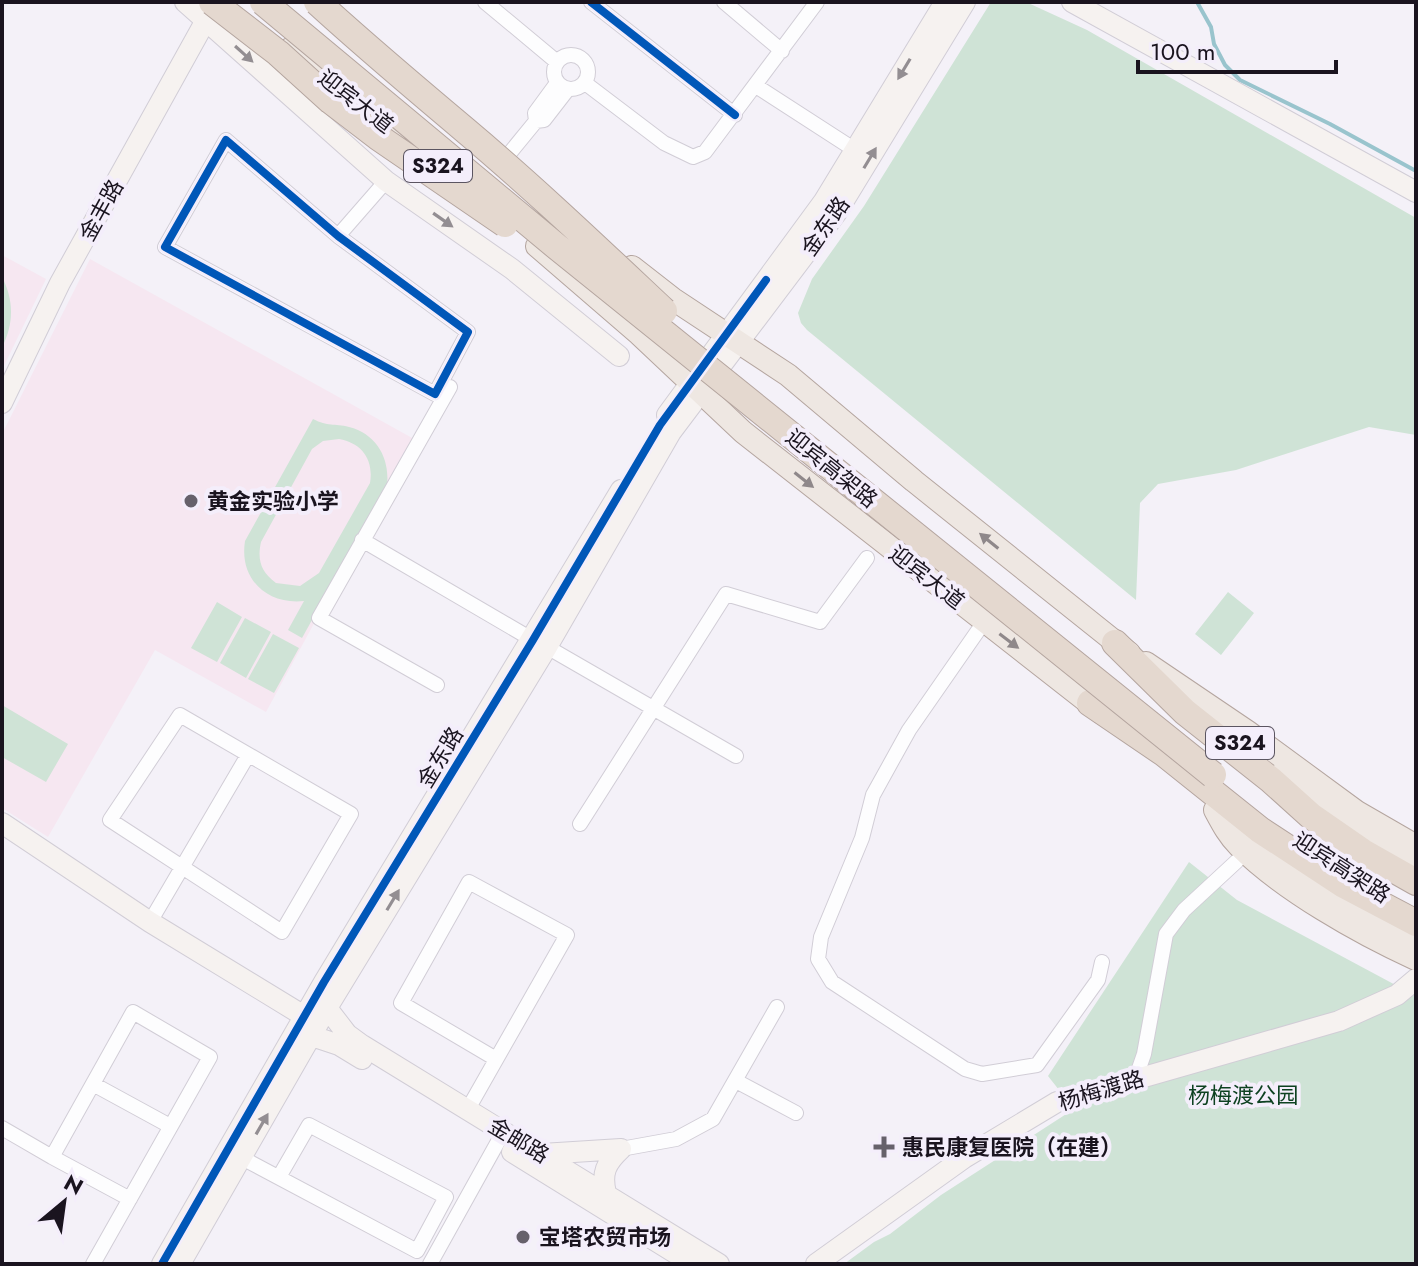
<svg xmlns="http://www.w3.org/2000/svg" width="1418" height="1266" font-family="Jost,'Noto Sans SC',sans-serif">
  <style>
    .education { fill: #f6e7f1 }
    .green { fill: #cfe3d6; fill-rule: evenodd }
    .lines { fill: none; stroke-linecap: round; stroke-linejoin: round }
    .stream { stroke: #99c4cd; stroke-width: 4 }
    .street-casing { stroke: #d1cdd6; stroke-width: 16 }
    .secondary-casing { stroke: #d1cdd6; stroke-width: 22 }
    .primary-casing { stroke: #b4a59f; stroke-width: 24 }
    .highway-casing { stroke: #b4a59f; stroke-width: 28 }
    .street { stroke: #fdfdfe; stroke-width: 14 }
    .secondary { stroke: #f6f2f0; stroke-width: 20 }
    .primary { stroke: #eee7e2; stroke-width: 22 }
    .highway { stroke: #e4d8cf; stroke-width: 26 }
    .highway-bridge-casing { stroke: #b4a59f; stroke-width: 28; stroke-linecap: butt }
    .highway-bridge { stroke: #e4d8cf; stroke-width: 26 }
    .cycleway-casing { stroke: #f4eefb; stroke-width: 13 }
    .cycleway { stroke: #0057b8; stroke-width: 8 }
    .oneway { fill: #938e92 }
    .oneway2 { fill: #8f888a }
    .poi-dot { fill: #66616b; stroke: #f4eefb; stroke-width: 3 }
    .labels { text-anchor: middle; dominant-baseline: central; stroke-width: 8; stroke-linejoin: round; paint-order: stroke }
    .shield { fill: #f4eefb; stroke: #5b5561; stroke-width: 2 }
    .shield-label { font-size: 20px; font-weight: bold; fill: #1a141f }
    .street-label { font-size: 22px; fill: #1a141f; stroke: #f4eefb }
    .poi-label { font-size: 22px; font-weight: bold; fill: #1a141f; stroke: #f4eefb; text-anchor: start }
    .park-label { font-size: 22px; fill: #0d4121; stroke: #f4eefb }
  </style>
  <rect width="100%" height="100%" fill="#f4f1f8"/>
  <path class="education" d="M2,255L46,279L2,370Z
    M90,259L414,439L266,712L155,650L48,837L2,808V434Z"/>
  <path class="green" d="M991,2H1026L1087,30L1416,218V435L1369,427L1236,470L1158,484L1140,503L1136,600L807,330L801,323L798,313L812,279L864,206Z
    M2,277C14,300 14,324 2,347Z
    M313,419C328,427 334,423 349,427C377,434 390,459 387,485L302,638L288,630L304,601C266,605 239,578 245,541ZM339,439C362,443 374,460 370,483L319,573L300,586L276,583C261,572 257,560 261,542L312,449L323,441Z
    M1228,592L1254,613L1221,655L1195,634Z
    M217,602L242,617L217,662L191,648Z
    M245,618L271,632L246,678L220,663Z
    M273,634L299,648L274,693L248,679Z
    M2,705L68,744L46,782L2,757Z
    M1189,862L1237,900L1416,996V1264H844L874,1242L890,1234L941,1195L1074,1109L1048,1076Z"/>
  <g class="lines">
    <path class="stream" d="M1197,2L1211,27L1214,44L1225,65L1240,80L1330,124L1416,171"/>
    <g class="street-casing">
      <path id="street" d="M485,2L557,62
        M591,2L735,115
        M724,2L782,51
        M554 72a17 17 0 1 1 34 0a17 17 0 1 1-34 0Z
        M585,83L664,143L693,157L705,152L817,2
        M756,86L855,150
        M536,121L535,113L557,83
        M226,140L338,236L468,332L435,394L165,247Z
        M500,165L536,121L544,120L568,89
        M338,236L386,181
        M362,540L533,640
        M984,622L909,730L873,795L862,838L821,937L818,959L832,982L965,1069L982,1074L1037,1065L1098,980L1102,962
        M547,647L736,756
        M437,685L319,618L450,387
        M180,715L351,814L282,932L110,820Z
        M580,824L726,594L820,622L867,558
        M150,922L248,755
        M1135,1080L1144,1054L1166,934L1184,910L1237,861
        M736,1081L796,1113
        M93,1084L170,1126
        M468,1109L567,935L469,882L401,1003L496,1059
        M2,1128L52,1157L133,1012L210,1057L93,1264
        M621,1149L676,1139L713,1119L777,1007
        M52,1157L130,1199
        M242,1158L417,1251L446,1197L309,1125L279,1177
        M430,1264L504,1131"/>
    </g>
    <g class="secondary-casing">
      <path id="secondary" d="M185,2L386,181L512,269L619,356
        M1072,2L1416,192
        M2,403L60,283L206,20
        M667,415L824,201L945,2
        M2,823L150,922L304,1016
        M327,1008L347,1034L362,1045L719,1264
        M312,1036L339,1045L362,1059
        M512,1152L693,1264
        M542,1154L621,1149
        M606,1193C601,1173 606,1163 621,1149
        M162,1264L324,982L621,490
        M180,1264L327,1008L547,647L671,432L837,212L965,2
        M816,1264L964,1158L1057,1102L1339,1021L1397,995L1416,979"/>
    </g>
    <g class="primary-casing">
      <path id="primary" d="M290,49L429,159
        M537,246L639,334L743,432L1102,713
        M632,267L673,299L788,375L914,481L1129,653
        M1146,663L1248,732L1357,812L1416,846
        M1281,774L1369,838L1416,864
        M1215,810C1222,823 1228,835 1239,846C1283,890 1359,933 1416,959
        M1248,835L1335,896L1416,940"/>
    </g>
    <g class="highway-casing">
      <path id="highway" d="M1115,643L1185,712L1271,780L1311,816L1363,852L1416,882
        M1090,703L1165,754L1260,830L1344,885L1416,923"/>
    </g>
    <use href="#street" class="street"/>
    <use href="#secondary" class="secondary"/>
    <use href="#primary" class="primary"/>
    <use href="#highway" class="highway"/>
    <g class="highway-bridge-casing">
      <path id="highway-bridge" d="M212,2L278,53L331,101L378,137L505,224
        M263,2L556,246L1213,775
        M317,2C365,46 415,88 465,130C534,188 599,250 664,311"/>
    </g>
    <use href="#highway-bridge" class="highway-bridge"/>
    <g class="cycleway-casing">
      <path id="cycleway" d="M591,2L735,115
        M226,140L338,236L468,332L435,394L165,247Z
        M162,1264L324,982L533,640L660,425L766,280"/>
    </g>
    <use href="#cycleway" class="cycleway"/>
  </g>
  <defs><path id="oneway-solid" d="M-6-.8H1V-3.2L6.5 0L1 3.2V.8H-6Z" transform="scale(2)"/></defs>
  <g class="oneway">
    <use href="#oneway-solid" transform="translate(244 54) rotate(42)"/>
    <use href="#oneway-solid" transform="translate(904 69) rotate(121)"/>
    <use href="#oneway-solid" transform="translate(870 158) rotate(-59)"/>
    <use href="#oneway-solid" transform="translate(443 220) rotate(35)"/>
    <use href="#oneway-solid" transform="translate(393 900) rotate(-59)"/>
    <use href="#oneway-solid" transform="translate(262 1124) rotate(-60)"/>
  </g>
  <g class="oneway2">
    <use href="#oneway-solid" transform="translate(804 480) rotate(38)"/>
    <use href="#oneway-solid" transform="translate(989 541) rotate(-141)"/>
    <use href="#oneway-solid" transform="translate(1009 641) rotate(37)"/>
  </g>
  <g class="poi-dot">
    <circle cx="191" cy="501" r="8"/>
    <path d="M880 1135h8v8h8v8h-8v8h-8v-8h-8v-8h8z"/>
    <circle cx="523" cy="1237" r="8"/>
  </g>
  <g class="labels">
    <g class="shield">
      <rect x="404" y="150" width="68" height="32" rx="6"/>
      <rect x="1206" y="727" width="68" height="32" rx="6"/>
    </g>
    <g class="shield-label">
      <text x="438" y="166">S324</text>
      <text x="1240" y="743">S324</text>
    </g>
    <g class="street-label">
      <text transform="translate(356 101) rotate(38)">迎宾大道</text>
      <text transform="translate(101 210) rotate(-61)">金丰路</text>
      <text transform="translate(825 226) rotate(-55)">金东路</text>
      <text transform="translate(832 468) rotate(39)">迎宾高架路</text>
      <text transform="translate(927 577) rotate(38)">迎宾大道</text>
      <text transform="translate(440 757) rotate(-59)">金东路</text>
      <text transform="translate(1342 867) rotate(33)">迎宾高架路</text>
      <text transform="translate(1101 1090) rotate(-17)">杨梅渡路</text>
      <text transform="translate(519 1140) rotate(31)">金邮路</text>
    </g>
    <g class="poi-label">
      <text x="207" y="501">黄金实验小学</text>
      <text x="902" y="1147">惠民康复医院（在建）</text>
      <text x="539" y="1237">宝塔农贸市场</text>
    </g>
    <g class="park-label">
      <text x="1243" y="1095">杨梅渡公园</text>
    </g>
  </g>
  <rect width="1418" height="1266" fill="none" stroke="#1a141f" stroke-width="8"/>
  <g transform="translate(64 1202) rotate(29)" stroke="#f4eefb" stroke-width="6" paint-order="stroke">
  <path d="M0-6L14 30L0 20L-14 30Z" fill="#1a141f"/>
  <text y="-12" font-size="22" font-weight="bold" text-anchor="middle" fill="#1a141f">N</text>
  </g>
  <path d="M1138 60v12h198v-12" fill="none" stroke="#1a141f" stroke-width="4"/>
  <text x="1150" y="60" font-size="24" fill="#1a141f" stroke="#f4eefb" stroke-width="6" paint-order="stroke">100 m</text>
</svg>
